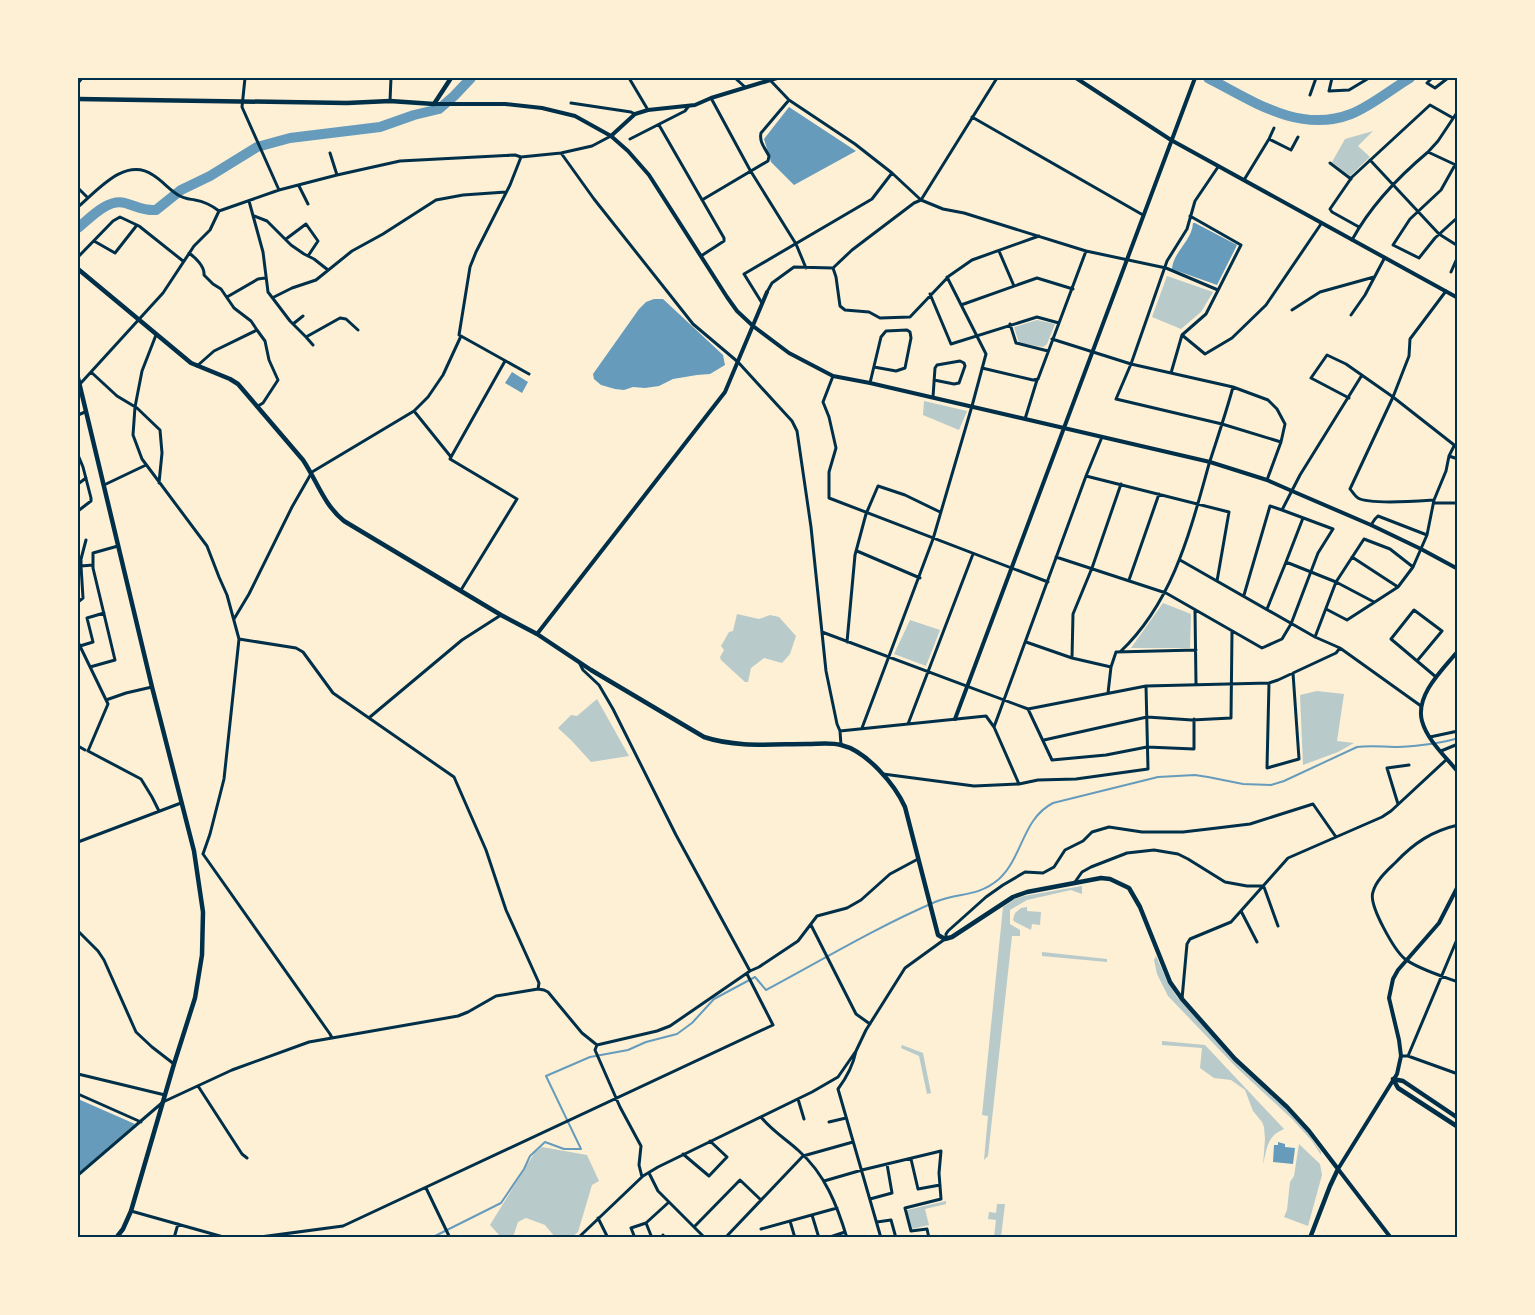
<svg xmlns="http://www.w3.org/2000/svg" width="1535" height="1315" font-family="'DM Sans',sans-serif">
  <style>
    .green { fill: #b9caca }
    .water { fill: #669bbc }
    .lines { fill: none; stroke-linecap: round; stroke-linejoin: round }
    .stream { stroke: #669bbc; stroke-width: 2 }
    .river { stroke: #669bbc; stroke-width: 10 }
    .minor { stroke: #003049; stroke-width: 3 }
    .tertiary { stroke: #003049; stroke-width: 4 }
    .secondary { stroke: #003049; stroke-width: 4.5 }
    .primary { stroke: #003049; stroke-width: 4.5 }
    .neatline { fill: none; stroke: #003049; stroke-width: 2 }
  </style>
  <rect width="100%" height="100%" fill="#fdf0d5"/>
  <path class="green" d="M1373,131L1358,146L1370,157L1350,176L1332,162L1345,139Z
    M1167,276L1213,292L1201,312L1181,329L1152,317Z
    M1037,320L1055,324L1047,344L1043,347L1019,343L1014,327Z
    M924,401L967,411L959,430L923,415Z
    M1163,603L1191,614L1190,648H1131Z
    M737,614L759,619L770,615L779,617L796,636L790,654L782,663L764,658L751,668L748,682H745L721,660L720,657L724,650L721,646L729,632L733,631Z
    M910,620L940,630L926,666L894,654Z
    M1317,691L1344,694L1337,741L1354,743L1338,752L1303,765L1300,695Z
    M597,699L629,756L591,762L572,741L558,728L571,715L577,716Z
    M1082,886V894L1071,890L1027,900L1010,910V924L1020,930V936H1012L988,1156L984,1160L988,1116L982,1115L1003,907L1015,899L1024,896Z
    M1027,907V911L1041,912L1040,925L1032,924L1031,930L1015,922L1013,920L1015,913L1021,908Z
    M1042,952L1107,959V962L1042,956Z
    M1156,956L1167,981L1177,997L1240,1067L1280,1103L1307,1132L1321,1152V1155L1312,1141L1293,1120L1236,1067L1168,996L1157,974L1154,960Z
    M1162,1041L1205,1045L1284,1129C1267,1136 1267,1148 1263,1165L1265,1139L1264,1127L1262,1122L1253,1111L1245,1090L1231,1080L1214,1078L1200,1068L1202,1048L1162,1045Z
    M902,1045L923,1053L931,1093L927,1094L919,1056L901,1048Z
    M1299,1144L1320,1164L1322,1175L1308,1226L1284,1217L1287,1210L1290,1182L1294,1176Z
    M542,1147L587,1155L599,1181L592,1185L578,1232L572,1237H555L545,1225L526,1218L518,1222L513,1237H501L490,1225L535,1152Z
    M946,1201V1204L925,1209L929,1225L911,1229L907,1210Z
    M997,1204H1005L1001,1237H994L996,1220L988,1219L989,1212L996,1213Z"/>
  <path class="water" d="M789,107L856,151L794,185L771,162L764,139Z
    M1193,223H1195L1237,245L1217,285L1172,269C1173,252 1192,241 1193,223Z
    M654,299H663L723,355L725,365L710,374L697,375L673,379L659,386L645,388L633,387L624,390L615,389L601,385L594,379L593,374L639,309L646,302Z
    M512,372L528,382L522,393L505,383Z
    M78,1099L135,1124L78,1173Z
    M1278,1142L1285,1144V1147L1295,1148L1293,1164L1273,1162L1274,1145H1278Z"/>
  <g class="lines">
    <path class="stream" d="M431,1238L501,1203L524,1169L530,1156L545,1142L564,1149H581L546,1076L590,1057L628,1050L646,1042L677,1034L692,1023L714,999L755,977L766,990C822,960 877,927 935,902C957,892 977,898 999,879C1023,857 1022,819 1053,803L1158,777L1195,775L1208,777L1243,784L1271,785L1284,781L1357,747C1371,745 1384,747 1398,747C1417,746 1439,744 1458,738"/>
    <path class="river" d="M1208,78C1253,101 1299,134 1351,114C1370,107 1393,88 1410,78
      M78,228C90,218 108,198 125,203C136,206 144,211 156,210L181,190L210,176L257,147L290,138L380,127L414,115L439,109L454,96L471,78"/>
    <path class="minor" d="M245,78L242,107L279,190
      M629,78L648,110
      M735,78L745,87
      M1332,78L1329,91L1349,90L1369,78
      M1432,78L1427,83L1435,88L1448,78
      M770,80L789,100L855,144L892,173L921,200L943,209L964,213L1086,251L1166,268L1218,290
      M78,83L82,78
      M1310,95L1316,78
      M711,98L750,170L796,244L806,268
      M390,101L391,78
      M571,103L631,112L635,114
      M972,117L1143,215
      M659,125L724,238V241L701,256
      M630,139L685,111L688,107
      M1269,139L1291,150L1298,137
      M1428,152L1438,141L1458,111
      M330,153L337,175
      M561,153L594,199L693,324L738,362L792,421L797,431L811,527L826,671L837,724L840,731L841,745
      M1370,160L1439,234L1458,246
      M1330,163L1351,179
      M1455,165L1441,190L1410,219L1393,245L1419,258L1435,238L1458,217
      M1218,167L1195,201L1187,229L1167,261L1131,364L1116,399L1222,424L1281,442
      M1244,180L1269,139L1274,128
      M299,186L308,204
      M78,188L88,198
      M702,200L768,161L769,156C765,148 759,142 761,133L789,100
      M249,201L263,252L268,292L290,321L306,337L340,318L346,319L358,330
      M78,207C97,191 125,156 153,175C163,181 170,191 180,196C185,199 190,199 195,200C203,201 213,206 219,211
      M254,216L267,221L291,245L304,254L314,259L328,270
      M1359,227L1332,212L1330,209L1352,177L1430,105L1453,118
      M286,239L306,224L318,241L308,256
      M1352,240C1371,205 1397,178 1428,152L1458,166
      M94,241L115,253L137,225
      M999,251L1014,286
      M189,253C196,258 205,267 204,275L213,284L221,289L234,308L251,321L257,330L214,351L197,366
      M78,257L113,221L120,217L139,226L183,261
      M833,268L836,277L840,306L845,310L869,312L880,318L910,317L949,276L972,260L1039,236
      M1451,272L1458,256
      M767,292L772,283L794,267L833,268L852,250L914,203L921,200L997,78
      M930,294L951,344L1037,317L1059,323
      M227,297L258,279L265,278
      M274,297L292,288L316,280L352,251L383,234L436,200L463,195L506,192
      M762,303L744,274L872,199L892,173
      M961,305L1037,278L1073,289
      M1292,310L1320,292L1374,277
      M1351,315L1365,295L1384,259
      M293,324L303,316
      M1010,324L1016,343L1048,351
      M257,330L265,341L269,360L278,380L263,403L258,406
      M156,335L142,371L135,407L133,435L142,459L207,546L219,577L227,595L239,639L224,779L210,834L203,854
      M1182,335L1205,354L1232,338L1266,305L1321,224
      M461,336L529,374
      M306,337L313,345
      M1052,339L1131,364L1233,387L1268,400L1277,409L1285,424L1281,442L1267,480
      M982,368L1033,380L1038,379L1086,251
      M91,372L117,396L137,408L160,430L162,453L159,483
      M1171,373L1182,335L1206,314L1241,245L1190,216
      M833,376L823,402L829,417L836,448L829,472V498L1048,582
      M870,383L881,337L886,331L907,330L910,332L911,338L905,368L896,371L874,367
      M80,384L163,293L194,246L210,230L219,211L279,190L337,175L400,161L515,155L521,157L561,153L592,146L611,136
      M933,397L935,368L937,365L960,361L964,363L965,366L959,383L954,384L934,380
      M1349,398L1311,378L1327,355L1346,364L1393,397L1458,448
      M414,411L451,457L450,459L517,499L461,590
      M78,415L85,412
      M1025,419L1037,380
      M78,455L83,467L91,498V501L78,511
      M1449,456L1458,459
      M451,457L505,361
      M1086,476L1229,512L1217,581
      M78,484L86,478
      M104,485L146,465
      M1434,500C1419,501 1370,505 1358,498C1355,496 1352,491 1350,489L1393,397L1409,356L1410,339L1446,291
      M1434,503H1458
      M1371,525L1375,519L1378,516L1427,535
      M857,551L920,578
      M1056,557L1166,593L1262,648L1282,639L1291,624L1318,553L1333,529L1282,510
      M1352,557L1398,587
      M1180,560L1315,637L1340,648L1421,706
      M1286,562L1303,518
      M81,566V559L86,540
      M1129,580L1159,494
      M1244,595L1270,506L1282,510L1300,475L1362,375
      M78,602L83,598L81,566L93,565
      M1267,609L1286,562L1336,582L1374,602
      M1326,609L1347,620L1398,587L1413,567L1427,535L1434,500L1446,471L1449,456L1454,446
      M1195,611L1196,684
      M234,619L249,594L292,507L312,472L414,411L428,397L443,375L461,336L459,335L470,267L476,252L510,185L521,157
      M822,632L1028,709L1146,686L1269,683L1278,680L1336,653L1340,648
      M1315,637L1336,582L1364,539L1390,549L1413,567
      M239,639L296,648L303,652L333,693L454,777L486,850L506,910L539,983L538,989
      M78,642L108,704L88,751L141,779L152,797L159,811
      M847,642L855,555L866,514L878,486L905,495L940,512
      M1026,642L1072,658L1111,667
      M80,646L93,642L87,618L104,613
      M1120,652C1173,602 1190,532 1209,464C1217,439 1226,413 1233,387
      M1072,658L1073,614L1092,568L1121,484
      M1417,661L1442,631L1414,610L1391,639L1436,677
      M580,664L583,670L599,685L613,709L676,835L750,971
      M90,667L115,660L93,568V553L118,546
      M1269,683L1267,768L1299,759L1293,673
      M1108,693L1111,667L1116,652L1196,650
      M106,700L126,693L152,687
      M1028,709L1052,760L1106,755L1147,747L1194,749V719
      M370,717L462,640L501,615
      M908,724L973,554
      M994,727L1086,476L1102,437
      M862,728L933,539L972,406L986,354L947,277
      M840,731L986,716L994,727L1019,784
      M1430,737L1458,731
      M1044,740L1147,717L1192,720L1231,718L1232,632
      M78,746L85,750
      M1441,751L1458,744
      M883,774L974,786L1019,784L1038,780L1076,779L1148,769L1146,686
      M1398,804L1387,768L1409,765
      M1458,825C1432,831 1414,843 1396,862C1388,870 1376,880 1373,892C1368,905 1395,951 1405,959C1418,969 1442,976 1458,982
      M78,842L181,803
      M203,854L330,1034L332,1038
      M1075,882L1082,872L1091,867L1127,853L1154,850L1178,854L1188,859L1225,882L1247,886H1263
      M1264,887L1278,926
      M1241,911L1257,942
      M811,925L856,1014L870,1024
      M78,931L98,951L104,960L136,1032L152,1047L174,1064
      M946,939V934L948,931L986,897L1003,885L1025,872L1043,873L1054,867L1065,850L1083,841L1092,832L1109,827L1142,832H1183L1217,828L1250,824L1313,804L1336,837
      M1182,999L1187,944L1190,939L1231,922L1288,858L1382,817L1391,811L1447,759
      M597,1045L657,1031L670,1026L750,971L759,967L798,941L817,916L847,908L861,900L890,874L918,859
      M597,1045L595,1050L620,1107L641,1146L639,1165L642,1177
      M856,1051C853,1066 847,1077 838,1089L881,1238
      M1401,1056H1408L1458,1074
      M1408,1056L1458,937
      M78,1074L165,1095
      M198,1086L242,1154L247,1158
      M78,1094L141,1122
      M798,1099L804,1119
      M761,1117C772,1131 786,1139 799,1151C825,1174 837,1205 847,1238
      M829,1122L846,1118
      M683,1154L709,1176L727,1157L710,1141
      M911,1159L918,1189L940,1185
      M649,1173L658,1191L705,1238
      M78,1175L163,1102L232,1070L309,1042L458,1016L468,1012L496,996L538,989L544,990L548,992L582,1033L597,1045
      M824,1181L862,1170L941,1151L939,1173L941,1199L905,1208L911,1231L927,1229L929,1238
      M426,1188L450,1238
      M870,1199L892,1193L887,1164
      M131,1211L227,1238
      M812,1215L819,1238
      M598,1218L607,1236L606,1238
      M790,1221L795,1238
      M877,1222L891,1220L896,1238
      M646,1223L652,1238
      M694,1227L740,1180L761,1200
      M761,1229L837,1208
      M663,1235L665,1238
      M174,1238L178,1224
      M253,1238L343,1226L773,1025L747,974
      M578,1238L643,1176L658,1167L812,1092L838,1077L856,1051L866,1030L905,968L945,939
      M635,1238L631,1228L646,1223L669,1202
      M725,1238L803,1156L853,1142
      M827,1238L845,1232"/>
    <path class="tertiary" d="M1076,78L1171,140L1458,298
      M434,104H505L542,108L575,116L611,136L628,151L649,175L727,297L737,311L753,326L789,353L833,376L870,383L1210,462L1267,480L1292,491L1371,525L1421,549L1458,569
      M611,136L635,114L648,110L695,105L711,98L777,78
      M537,634L725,392L767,292
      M1458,651C1443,669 1415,695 1422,721C1427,740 1446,757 1458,772
      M955,719L1195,78
      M1391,1238L1338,1169L1397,1074L1401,1056L1399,1040L1389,998L1393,979L1398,970L1439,923L1458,886"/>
    <path class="secondary" d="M78,99L347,103L390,101L434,104L451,78
      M78,378L152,687L194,851L203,912L202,955L195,998L174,1064L131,1211L123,1229L116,1238"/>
    <path class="primary" d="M78,269L191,363L230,379L238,384L303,460C317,481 324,505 344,521L501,615L537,634L591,670L704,737C737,748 773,744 807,744C818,744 830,742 841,745C867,751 895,785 905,807L938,935L945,939L952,937L1013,897L1027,892L1101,878L1110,879L1129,888L1140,907L1170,982L1182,999L1235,1059L1287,1107L1309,1131L1338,1169L1330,1186L1310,1238
      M1393,1079L1398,1088L1458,1127
      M1393,1079L1403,1081L1458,1118"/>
  </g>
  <rect width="1535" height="1315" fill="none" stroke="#fdf0d5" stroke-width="158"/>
  <rect x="79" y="79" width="1377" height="1157" class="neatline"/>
</svg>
